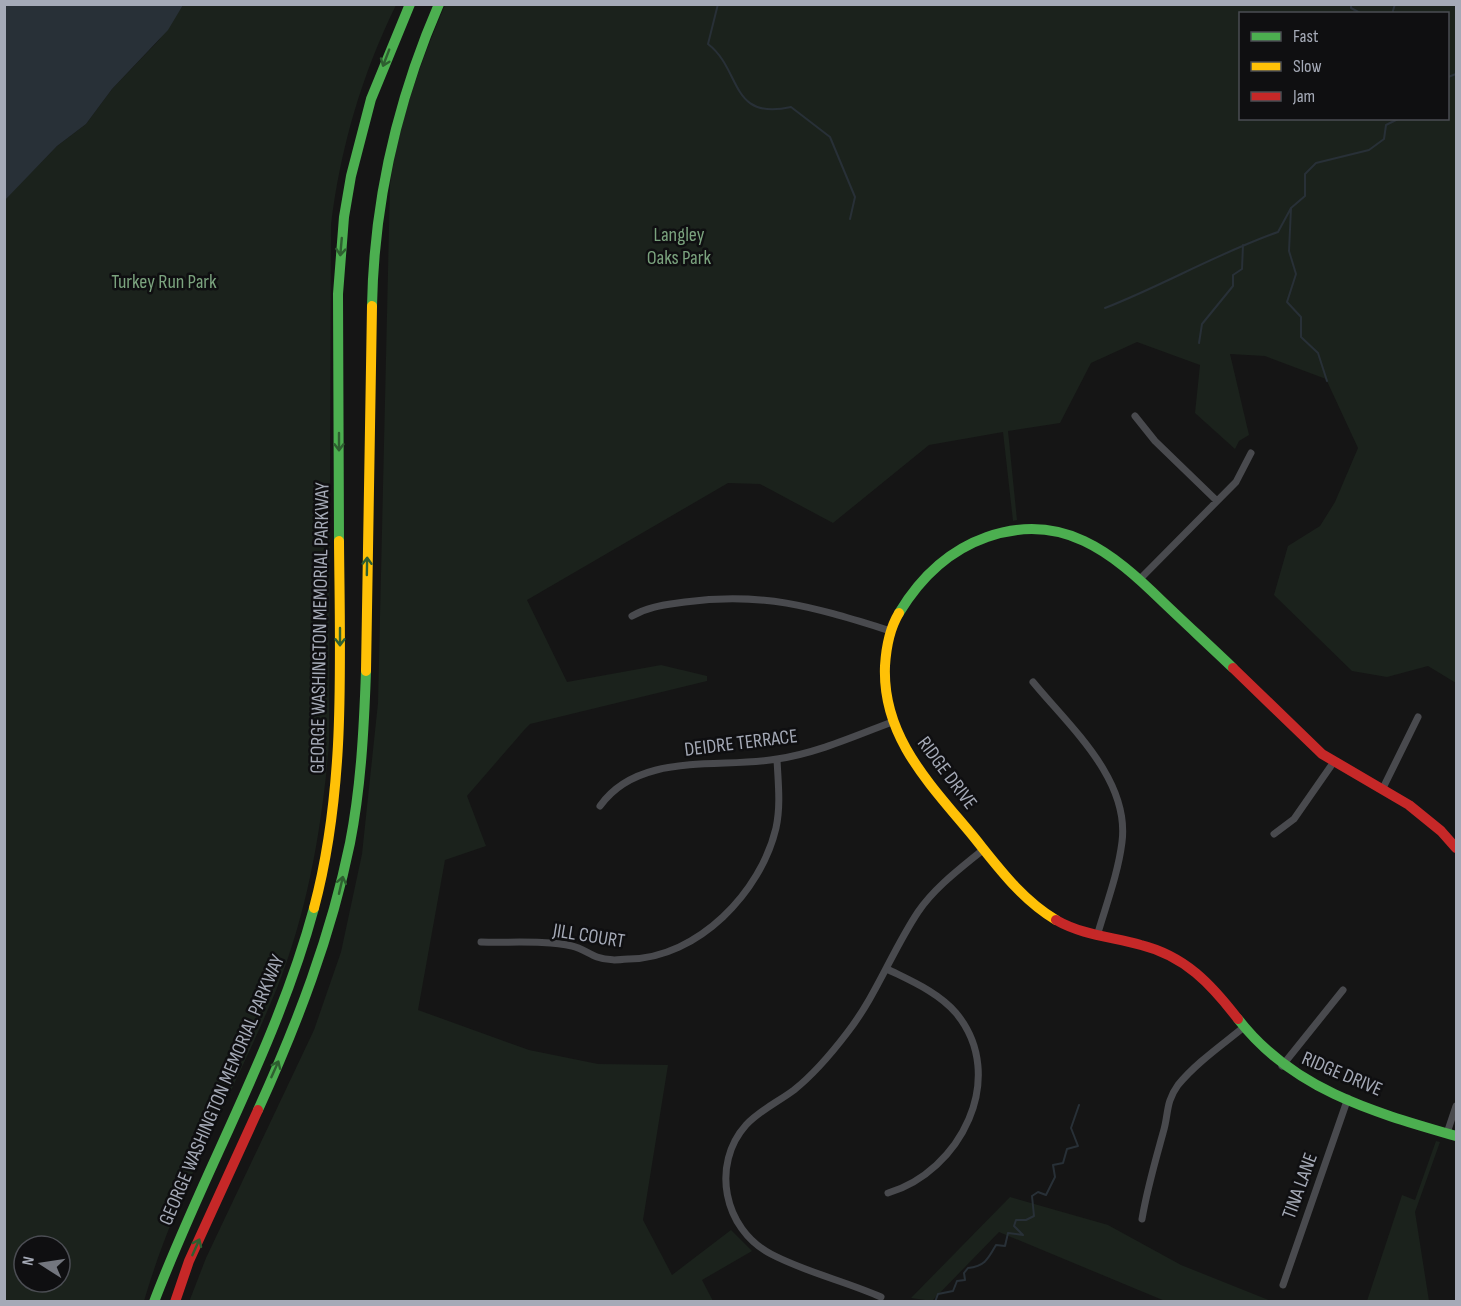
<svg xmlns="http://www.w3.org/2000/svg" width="1461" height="1306" font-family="'Sofia Sans Condensed',sans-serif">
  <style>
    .green { fill: #1b221c; fill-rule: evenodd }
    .water { fill: #283037 }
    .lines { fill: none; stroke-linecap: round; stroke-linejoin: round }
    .stream { stroke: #283037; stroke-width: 2 }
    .street { stroke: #494a4e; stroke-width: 7 }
    .fast { stroke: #4caf50; stroke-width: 10 }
    .slow { stroke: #ffc107; stroke-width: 10 }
    .jam { stroke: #c62828; stroke-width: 10 }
    .oneway { stroke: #2e5f30 }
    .labels { text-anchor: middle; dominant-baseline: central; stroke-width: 5; stroke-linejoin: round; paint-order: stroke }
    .park-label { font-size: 20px; fill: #7ba37e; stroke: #0f0f11 }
    .street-label { font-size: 20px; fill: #a5aab7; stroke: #0f0f11 }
  </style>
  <rect width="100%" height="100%" fill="#151515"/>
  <path class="green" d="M183,5H396C362,74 340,149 331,225L329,744C322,827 308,910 277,988C234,1093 176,1192 144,1301H5L4,200L57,146L86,124L112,89L159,40ZM24,1246H60V1282H24Z
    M445,5H1456V683L1428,666L1387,677L1352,671L1274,595L1288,546L1320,526L1335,502L1358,448L1326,379L1265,356L1230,354L1249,435L1239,441L1235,449L1195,413L1200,365L1137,342L1091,363L1060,423L1008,431L1017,520L1013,521L1003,432L929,445L833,523L760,484L728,483L527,600L567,682L661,665L707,676V681L530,724L525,729L467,796L486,846L445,860L418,1010L529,1050L598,1064L668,1065L643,1220L672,1275L731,1230L752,1251L702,1280L713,1301L189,1302L206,1258L314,1030L341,952L362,854L378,703L390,185C399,121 420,64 445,5ZM1240,14H1448V118H1240Z
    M1436,1141L1440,1142L1415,1212L1429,1301H1367L1402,1195L1415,1200Z
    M1010,1197L1108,1225L1181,1265L1271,1301H1165L999,1232L932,1301L911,1298Z"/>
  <path class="water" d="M5,4L183,5L168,30L112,89L86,124L57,146L5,200Z"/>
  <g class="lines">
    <path class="stream" d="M718,4L708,44C742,70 729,121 791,107L830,137L855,197L850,219
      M1351,4V8L1362,14
      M1392,14L1395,4
      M1448,77L1456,74
      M1291,208L1289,251L1296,274L1287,302L1301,317V337L1318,353L1327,381
      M1105,308C1164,285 1218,253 1278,232L1291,208L1305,196V174L1316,163L1369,150L1384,139L1386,125L1400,118
      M1199,343L1202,324L1233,286V275L1242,269L1243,245
      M935,1302L938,1294L953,1291L957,1281L965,1280L964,1273L968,1268C985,1266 988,1259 996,1245L1005,1246L1008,1233L1023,1235L1014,1226L1016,1220H1026L1034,1216L1032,1196L1038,1192L1046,1195L1055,1177L1053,1165L1063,1163L1067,1149L1078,1146L1071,1128L1079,1105"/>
    <path class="street" d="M1135,416L1155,441L1217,501
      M1140,579L1236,482L1251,453
      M632,616C649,606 666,605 685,602C765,591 816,608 891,631
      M1033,682C1069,726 1130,779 1122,842C1118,874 1106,905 1097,936
      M1383,788L1418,717
      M600,806C639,751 720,769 777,759C817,753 855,736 892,722
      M1274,834L1294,819L1333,763
      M481,942C509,943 546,940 572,946C581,948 589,954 597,957C608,961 618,960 629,959C698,958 761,892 776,828C781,805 778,782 777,759
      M887,969C911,981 938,992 956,1013C1009,1077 960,1172 888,1193
      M1282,1066L1343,990
      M1447,1133L1456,1106
      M1142,1219C1147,1189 1155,1162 1163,1133C1169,1114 1165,1103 1178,1085C1196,1063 1222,1045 1244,1027
      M1283,1285L1348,1098
      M881,1297C845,1281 805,1272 771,1254C723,1229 711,1164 746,1125C760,1110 778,1102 794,1090C814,1074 831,1054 847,1033C876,996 892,951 918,912C935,887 961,868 984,849"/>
    <path class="fast" d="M372,306C374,200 397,101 439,4
      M339,541L338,294L344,217L351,176L371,99L410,4
      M899,613C920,578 947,551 987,537C1062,511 1112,552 1163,602C1186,624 1210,646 1233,668
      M1238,1019C1293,1090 1373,1112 1456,1136
      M258,1110C297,1024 331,936 350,843C361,787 364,728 366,671
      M154,1302C204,1170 277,1045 314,908"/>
    <path class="slow" d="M899,613C890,628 886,649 885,666C882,737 930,784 973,836C998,867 1021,899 1056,920
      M366,671L372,306
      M314,908C346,788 340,664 339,541"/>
    <path class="jam" d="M1233,668L1322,754L1409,805L1441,831L1456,848
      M1056,920C1082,935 1112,937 1141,945C1185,956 1211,984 1238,1019
      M175,1302L189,1261L258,1110"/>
  </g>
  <defs><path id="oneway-shaft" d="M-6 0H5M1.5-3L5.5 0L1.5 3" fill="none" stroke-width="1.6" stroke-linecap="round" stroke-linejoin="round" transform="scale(1.5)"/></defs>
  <g class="oneway">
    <use href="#oneway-shaft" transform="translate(386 58) rotate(111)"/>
    <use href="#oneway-shaft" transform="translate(341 247) rotate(95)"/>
    <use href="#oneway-shaft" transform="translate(339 442) rotate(90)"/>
    <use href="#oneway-shaft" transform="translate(367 566) rotate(-89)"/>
    <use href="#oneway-shaft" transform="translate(340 637) rotate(90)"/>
    <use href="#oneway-shaft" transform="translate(341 885) rotate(-77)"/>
    <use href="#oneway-shaft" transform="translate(275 1069) rotate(-66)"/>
    <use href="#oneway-shaft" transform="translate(196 1247) rotate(-66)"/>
  </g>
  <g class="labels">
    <g class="park-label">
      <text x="679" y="235">Langley<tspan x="679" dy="23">Oaks Park</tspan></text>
      <text x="164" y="282">Turkey Run Park</text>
    </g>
    <g class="street-label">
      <text transform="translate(320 628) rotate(-89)">GEORGE WASHINGTON MEMORIAL PARKWAY</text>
      <text transform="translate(741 743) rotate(-7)">DEIDRE TERRACE</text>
      <text transform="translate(947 773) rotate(53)">RIDGE DRIVE</text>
      <text transform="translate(589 936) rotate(9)">JILL COURT</text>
      <text transform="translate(1342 1074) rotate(23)">RIDGE DRIVE</text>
      <text transform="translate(222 1090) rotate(-67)">GEORGE WASHINGTON MEMORIAL PARKWAY</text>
      <text transform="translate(1300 1186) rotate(-70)">TINA LANE</text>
    </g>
  </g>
  <rect width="1461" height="1306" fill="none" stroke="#a5aab7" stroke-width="12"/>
  <rect x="1239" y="12" width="210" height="108" fill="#0f0f11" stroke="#4b4d53" stroke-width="1.5"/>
  <rect x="1251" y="32" width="30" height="9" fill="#4caf50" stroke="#4b4d53" stroke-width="1.5"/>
  <text x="1293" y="42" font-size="18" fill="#a5aab7">Fast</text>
  <rect x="1251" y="62" width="30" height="9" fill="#ffc107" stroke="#4b4d53" stroke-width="1.5"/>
  <text x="1293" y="72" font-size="18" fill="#a5aab7">Slow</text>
  <rect x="1251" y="92" width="30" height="9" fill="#c62828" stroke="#4b4d53" stroke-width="1.5"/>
  <text x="1293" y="102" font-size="18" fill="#a5aab7">Jam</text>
  <g transform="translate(42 1264) rotate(282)"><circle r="28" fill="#0f0f11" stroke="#4b4d53" stroke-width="1.5"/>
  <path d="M0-4.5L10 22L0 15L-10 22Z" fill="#73767e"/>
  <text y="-9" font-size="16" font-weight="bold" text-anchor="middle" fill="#a5aab7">N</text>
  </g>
</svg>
